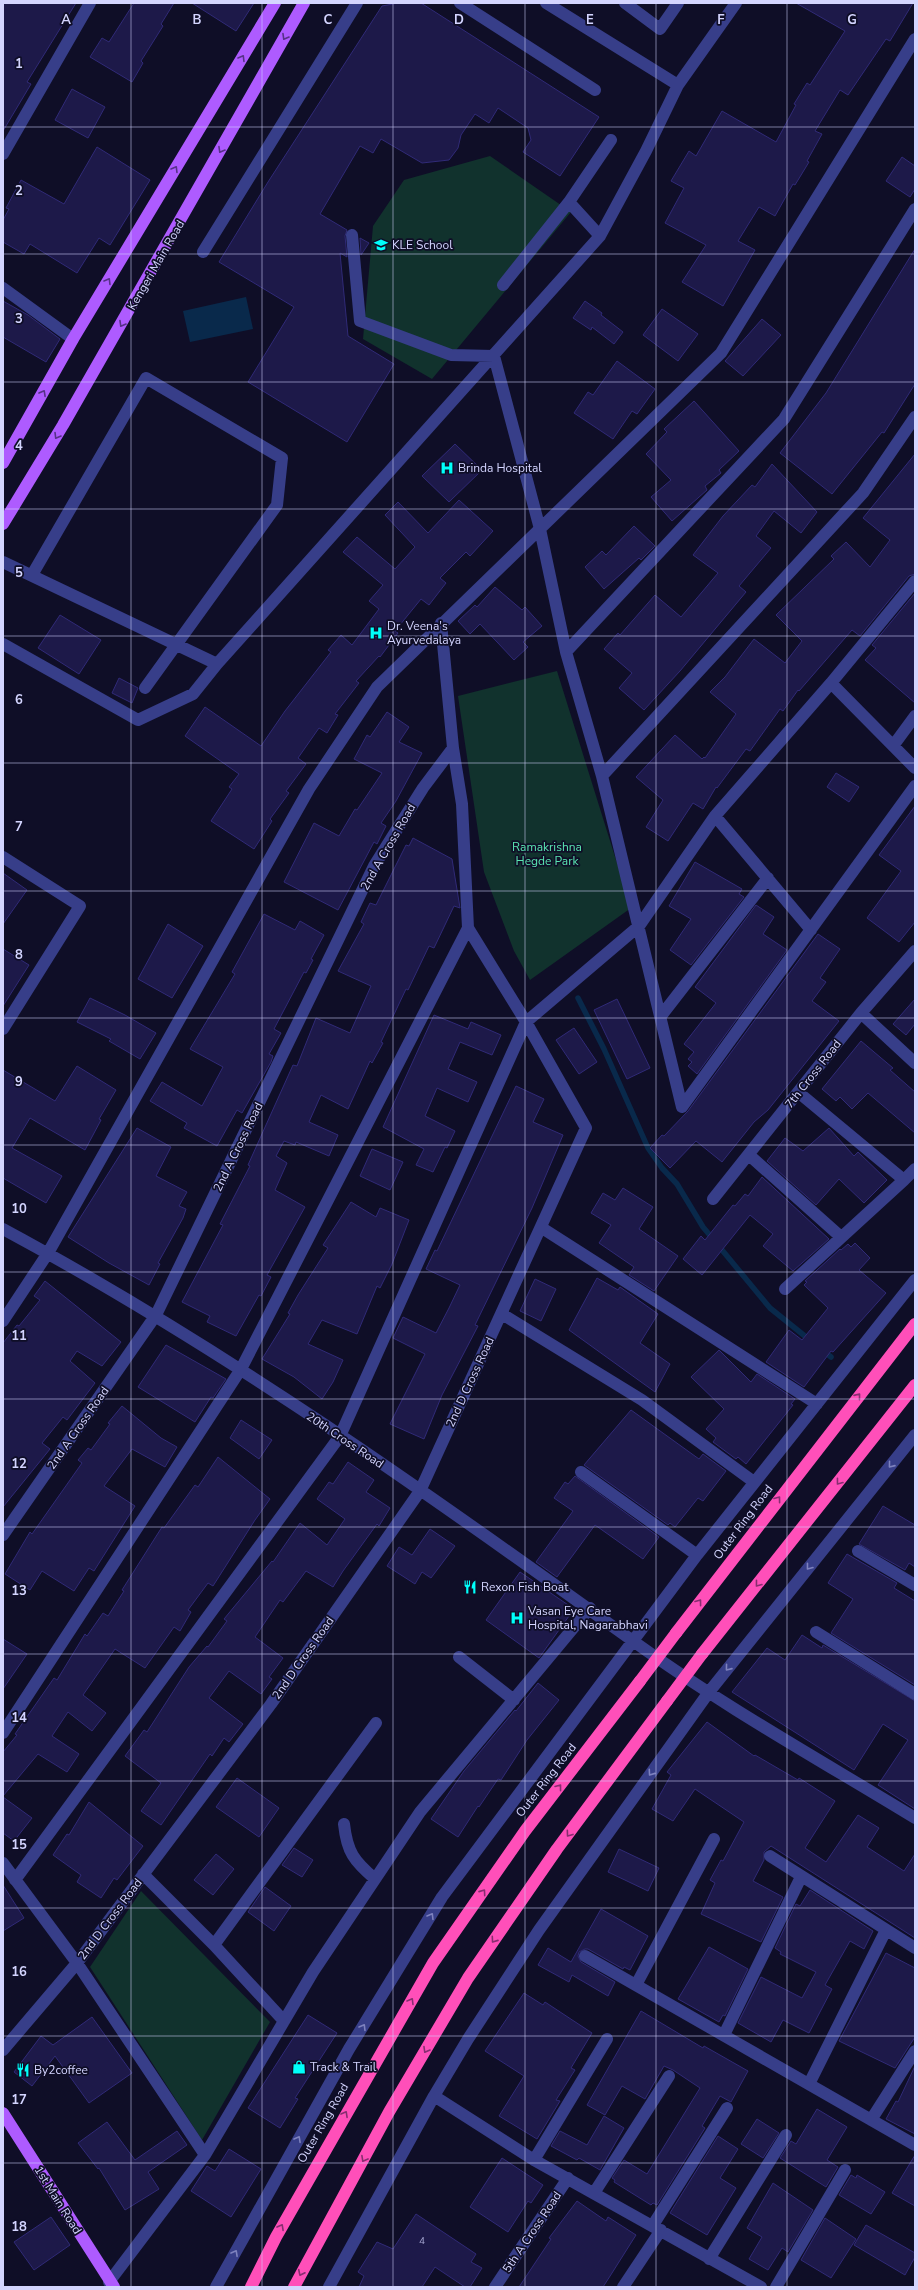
<svg xmlns="http://www.w3.org/2000/svg" width="918" height="2290" font-family="'Nunito Sans',sans-serif">
  <style>
    .green { fill: #11322d }
    .water { fill: #09294b }
    .lines { fill: none; stroke-linecap: round; stroke-linejoin: round }
    .stream { stroke: #09294b; stroke-width: 5.5 }
    .building { fill: #1d1949; stroke: #302a77 }
    .minor { stroke: #373e89; stroke-width: 12 }
    .major { stroke: #ae5bff; stroke-width: 12 }
    .highway { stroke: #ff4fb9; stroke-width: 12 }
    .highway-bridge { stroke: #ff4fb9; stroke-width: 12 }
    .oneway { stroke: #573188 }
    .oneway2 { stroke: #872e70 }
    .oneway3 { stroke: #7e82be }
    .grid { fill: none; stroke: #d4d5ff; stroke-width: 1; stroke-opacity: 0.55 }
    .labels { text-anchor: middle; dominant-baseline: central; stroke-width: 3.5; stroke-linejoin: round; paint-order: stroke }
    .number-label { font-size: 10px; fill: #a6a6d2 }
    .poi-label { font-size: 12px; fill: #d4d5ff; stroke: #0f0e27; text-anchor: start }
    .street-label { font-size: 12px; fill: #d4d5ff; stroke: #0f0e27 }
    .park-label { font-size: 12px; fill: #5ae6b2; stroke: #0f0e27 }
    .grid-label { font-size: 13px; text-anchor: middle; font-weight: bold; fill: #d4d5ff; stroke: #0f0e27; stroke-width: 3.5; stroke-linejoin: round; paint-order: stroke }
  </style>
  <rect width="100%" height="100%" fill="#0f0e27"/>
  <path class="green" d="M490,156L571,212L432,379L363,339L373,226L404,180Z
    M557,671L631,908L530,980L514,951L484,872L458,696Z
    M141,1891L270,2022L202,2140L90,1967Z"/>
  <path class="water" d="M246,297L253,329L190,342L183,311Z"/>
  <g class="lines">
    <path class="stream" d="M578,998L604,1049L648,1148L662,1168L677,1184L703,1227L770,1308L811,1341
      M822,1350L831,1357"/>
  </g>
  <path class="building" d="M3,3H76L27,82L31,84L3,131Z
    M134,3H174L161,24L163,26L141,61L143,63L132,82L90,57L102,38L109,42Z
    M192,3H254L236,31Z
    M398,3H421L599,117L560,176L523,152L531,140L528,128L498,108L489,123L475,114L461,135L458,148L449,160L422,163L381,139L373,153L360,146L320,214L347,230L345,236L347,257L340,253L348,336L394,364L347,442L248,382L294,307L219,262L268,182L382,6Z
    M796,3H913L890,41L886,39L848,95L840,90L815,131L822,134L807,161L809,162L795,185L793,184L775,216L759,207L738,241L755,250L723,306L682,282L706,245L665,223L684,188L671,181L689,151L696,156L722,111L776,142L796,105L794,104L807,83L810,85L845,31Z
    M72,89L105,107L88,138L55,120Z
    M97,147L150,180L110,245L99,238L77,273L30,244L24,254L3,242V220L9,209L6,208L21,180L64,204Z
    M902,157L915,166V189L910,197L886,181Z
    M360,238L369,243L361,255Z
    M915,249V384L884,433L882,432L832,494L780,453L826,393Z
    M3,301L28,315L60,339L46,362L3,337Z
    M585,301L602,313L601,315L623,332L614,344L592,327L591,330L573,318Z
    M662,309L698,334L678,361L643,335Z
    M762,319L781,335L743,376L725,361Z
    M617,361L655,389L637,414L632,411L613,439L574,413L588,392L593,395Z
    M694,401L739,451L719,470L721,473L705,486L707,490L672,521L651,497L671,480L646,454L667,432L664,429Z
    M455,444L482,470L449,502L422,476Z
    M915,454V574L909,576L860,636L852,630L799,691L798,690L783,711L780,709L750,751L746,749L717,788L716,787L703,809L693,803L668,841L646,827L663,800L636,777L675,735L702,759L704,757L705,758L736,714L710,692L725,677L754,639L785,663L802,641L776,615L834,559L831,556L846,542L870,567L890,540L863,518Z
    M772,464L817,512L801,533L774,511L756,536L771,548L739,586L746,592L680,671L644,710L619,688L632,673L604,649L618,633L620,635L655,595L681,617L718,573L693,555L723,516L752,485L755,487Z
    M459,500L493,531L470,556L466,552L440,578L446,583L429,605L421,599L395,631L398,633L380,657L379,656L356,681L359,683L335,714L338,715L327,733L319,728L298,758L306,764L286,791L289,793L270,819L272,821L254,849L211,821L232,789L229,787L239,774L185,736L205,707L261,746L285,711L331,652L328,650L341,635L352,645L379,609L369,601L383,585L343,552L357,537L395,569L415,547L385,515L398,502L428,533Z
    M634,526L655,546L641,560L639,558L604,589L585,567L602,551L606,555Z
    M495,587L522,610L525,607L542,626L523,642L528,647L514,660L480,624L470,634L458,621L475,605L477,607Z
    M915,593V703L865,660L876,648L872,645Z
    M60,615L101,640L79,674L38,648Z
    M119,678L138,688L132,703L112,693Z
    M387,712L409,727L399,742L422,753L396,801L381,823L386,826L377,844L374,842L338,910L284,882L314,823L339,836L355,809L357,810L382,773L354,759L367,735L370,737Z
    M836,773L859,787L849,802L827,787Z
    M915,806V922L899,942L867,918L901,871L879,855Z
    M413,838L452,859L460,908L454,906L434,948L429,946L408,990L406,989L381,1042L383,1043L372,1063L370,1061L348,1109L321,1095L309,1122L338,1135L329,1156L296,1142L295,1145L284,1141L276,1156L287,1163L275,1190L305,1207L267,1275L271,1277L261,1296L259,1295L236,1336L207,1322L210,1316L182,1302L223,1225L220,1224L250,1166L248,1165L293,1065L297,1066L316,1018L350,1033L371,986L338,971L364,924L361,922L370,903L376,905L406,845L409,846Z
    M695,862L742,889L739,894L744,897L691,965L670,950L691,919L669,906Z
    M3,873L27,890L3,924Z
    M756,905L774,917L763,934L787,950L697,1074L688,1066L692,1062L688,1059L694,1052L684,1044L716,1003L695,987Z
    M264,914L295,930L300,921L324,935L311,959L313,960L306,973L304,972L274,1029L281,1033L269,1054L273,1056L271,1062L242,1113L237,1110L217,1146L184,1128L187,1123L150,1101L162,1082L202,1106L223,1067L190,1049L235,974L232,972Z
    M168,924L203,946L172,998L138,979Z
    M818,934L840,949L820,978L826,982L812,1001L839,1021L768,1110L754,1122L722,1162L696,1141L670,1168L650,1148L662,1135L664,1136L688,1111Z
    M3,949L29,965L3,1006Z
    M90,998L125,1015L156,1033L140,1059L109,1041L111,1039L77,1022Z
    M617,999L650,1068L627,1079L594,1010Z
    M915,999V1024L906,1035L893,1024Z
    M434,1015L468,1029L471,1022L501,1035L492,1055L460,1042L448,1069L477,1082L468,1102L437,1088L425,1116L455,1131L447,1148L445,1147L433,1172L416,1165L424,1149L383,1127Z
    M574,1028L597,1062L579,1074L556,1040Z
    M861,1041L893,1068L890,1070L915,1092V1133L868,1093L852,1109L840,1097L836,1101L822,1089Z
    M77,1066L116,1090L99,1119L101,1120L85,1150L30,1118L12,1148L62,1176L46,1203L3,1178V1070L55,1101Z
    M516,1086L544,1099L533,1122L563,1135L532,1208L475,1325L478,1326L442,1395L424,1439L390,1424L425,1354L393,1338L403,1317L436,1333L449,1308L460,1285L426,1269L435,1250L437,1251Z
    M137,1128L171,1147L156,1176L187,1192L179,1206L186,1209L183,1218L158,1263L160,1264L149,1285L109,1263L68,1237Z
    M829,1128L854,1156L858,1152L887,1180L864,1203L839,1179L816,1205L767,1161L785,1138L803,1151Z
    M372,1149L403,1162L390,1190L360,1176Z
    M762,1177L829,1239L793,1271L763,1246L773,1234L750,1215L702,1275L683,1259L701,1236L705,1240L733,1205L735,1206L745,1194L748,1196Z
    M623,1188L653,1207L639,1229L678,1256L654,1291L629,1275L634,1267L599,1243L611,1225L591,1213L603,1193L615,1200Z
    M351,1202L376,1217L380,1208L409,1220L392,1264L380,1288L377,1286L357,1334L322,1320L308,1344L343,1360L333,1382L322,1399L294,1377L262,1359L290,1314L288,1313L298,1295L328,1248L323,1245Z
    M855,1243L870,1258L859,1270L886,1293L833,1352L831,1351L804,1387L766,1362L789,1330L802,1340L828,1308L804,1285L807,1282L805,1281L840,1249L841,1250L848,1244L851,1247Z
    M597,1278L618,1290L620,1287L658,1314L640,1343L670,1364L655,1392L569,1330Z
    M535,1279L556,1289L541,1321L520,1311Z
    M45,1281L121,1342L102,1366L77,1351L70,1361L95,1383L67,1420L63,1417L42,1443L50,1449L3,1507V1343L17,1325L19,1326L40,1300L34,1296Z
    M166,1345L226,1379L213,1398L211,1397L195,1422L138,1387Z
    M719,1350L751,1382L757,1374L795,1399L791,1404L793,1405L746,1464L738,1457L736,1459L713,1442L716,1438L706,1429L724,1409L691,1377Z
    M122,1406L161,1438L177,1447L165,1467L132,1449L104,1486L135,1506L94,1571L89,1568L74,1591L42,1571L30,1590L5,1574L30,1532L32,1534L82,1463L78,1460L88,1448L91,1450L110,1424L108,1423Z
    M631,1410L699,1459L703,1454L726,1471L703,1501L698,1498L675,1527L670,1523L668,1525L584,1465Z
    M241,1420L272,1440L259,1459L230,1438Z
    M218,1457L270,1499L255,1520L213,1586L208,1583L188,1610L191,1612L180,1631L174,1627L145,1668L115,1649L83,1695L106,1713L92,1731L68,1712L52,1736L79,1754L67,1772L38,1754L3,1796V1752L17,1735L15,1734L54,1678L57,1680L85,1634L87,1636L103,1613L108,1616L124,1591L122,1590L162,1527L164,1528L195,1485L198,1487Z
    M348,1462L374,1480L366,1492L390,1508L379,1526L377,1524L343,1571L333,1587L306,1571L283,1602L280,1600L255,1637L283,1658L269,1677L272,1679L261,1694L229,1671L209,1698L243,1724L229,1742L224,1738L212,1756L210,1754L161,1825L141,1811L161,1783L125,1756L144,1730L147,1732L189,1667L207,1646L208,1647L227,1621L224,1619L272,1561L273,1562L300,1523L327,1545L345,1519L317,1499L329,1482L333,1484Z
    M575,1476L659,1537L643,1559L595,1525L557,1577L536,1562L573,1511L554,1498L565,1482L568,1484Z
    M883,1506L915,1525V1567L909,1563L905,1570L859,1544Z
    M430,1529L455,1546L431,1578L422,1572L415,1584L387,1566L399,1547L412,1555Z
    M847,1554L897,1583L894,1588L915,1601V1685L831,1633L853,1599L828,1583Z
    M520,1572L574,1609L539,1658L486,1620Z
    M802,1635L822,1648L823,1645L915,1701V1809L878,1785L908,1740L883,1724L854,1770L732,1692L767,1648L785,1660Z
    M3,1639L27,1654L3,1689Z
    M538,1683L559,1700L527,1740L501,1780L498,1779L479,1807L478,1806L458,1837L431,1819L464,1771L515,1710L516,1711Z
    M707,1722L754,1756L755,1755L798,1780L799,1778L835,1801L805,1848L826,1862L858,1815L879,1828L867,1847L904,1871L915,1854V1938L771,1846L764,1852V1860L753,1881L783,1897L761,1942L701,1914L715,1883L710,1880L721,1860L723,1861L744,1822L695,1789L673,1821L652,1809L671,1775L667,1772Z
    M237,1778L279,1808L259,1837L216,1807Z
    M3,1797L32,1818L14,1841L3,1833Z
    M89,1802L143,1846L117,1880L114,1878L101,1898L77,1882L81,1875L53,1855L67,1834L69,1835Z
    M294,1848L313,1860L302,1877L282,1865Z
    M619,1849L659,1868L648,1891L608,1872Z
    M216,1854L234,1869L213,1895L194,1880Z
    M3,1885L24,1918L3,1931Z
    M265,1887L291,1906L274,1931L248,1912Z
    M810,1890L873,1931L864,1949L850,1941L825,1985L832,1989L809,2033L783,2020L771,2042L738,2023L761,1977L802,1998L816,1972L780,1954L781,1952L775,1948L796,1904L800,1906Z
    M601,1909L648,1936L630,1970L624,1967L623,1969L588,1949H585L579,1952L578,1956L581,1962L615,1982L608,1996L572,1975L569,1982L538,1965L548,1948L571,1962Z
    M709,1947L748,1969L725,2016L723,2015L719,2022L678,1999Z
    M886,1953L915,1968V2037L895,2068L839,2041Z
    M524,1993L543,2005L545,2002L592,2033L571,2068L575,2070L556,2100L560,2101L537,2139L499,2116L524,2076L485,2051Z
    M641,2011L703,2048L704,2046L748,2071L731,2102L720,2096L702,2126L705,2128L657,2205L653,2203L651,2205L614,2182L615,2180L612,2178L624,2160L647,2174L700,2088L673,2070L664,2066L645,2099L622,2086L605,2115L587,2105Z
    M308,2015L337,2033L295,2098L298,2099L280,2128L248,2108Z
    M92,2017L132,2073L89,2103L55,2056L32,2086L14,2072L41,2036L53,2045Z
    M915,2066V2134L886,2119L896,2101L898,2102Z
    M817,2109L847,2127L827,2160L838,2167L826,2187L780,2158L791,2141L796,2144Z
    M604,2116L624,2128L600,2170L579,2158L577,2160L551,2146L560,2131L587,2145Z
    M757,2119L779,2133L763,2158L741,2144Z
    M107,2122L135,2160L177,2131L187,2145L148,2172L159,2189L125,2210L99,2168L98,2169L78,2143Z
    M718,2136L738,2149L720,2178L736,2188L707,2235L670,2213Z
    M229,2149L261,2169L231,2217L191,2191L207,2166L215,2171Z
    M915,2155V2206L892,2193Z
    M502,2158L543,2185L531,2203L528,2201L508,2232L470,2207Z
    M851,2175L856,2178L857,2175L885,2192L871,2214L839,2195Z
    M773,2183L813,2210L788,2252L782,2248L768,2270L749,2259L762,2237L747,2228Z
    M577,2201L606,2221L608,2217L636,2235L612,2273L603,2287H519L551,2239L549,2238Z
    M416,2214L476,2254L471,2262L482,2268L470,2287H465L435,2267L422,2287H359L364,2276L358,2272L377,2242L393,2249Z
    M51,2217L70,2245L34,2270L14,2242Z
    M825,2218L856,2239L831,2278L801,2260Z
    M866,2225L915,2253V2257L905,2275L854,2245Z"/>
  <g class="lines">
    <path class="minor" d="M460,3L595,90
      M625,3L660,29L678,3
      M678,85L736,3
      M3,154L90,3
      M352,235L360,321L451,355L494,356L540,529L566,652L602,776L682,1107
      M600,236L569,202L611,140
      M203,252L357,3
      M503,285L569,202
      M3,288L73,339
      M3,562L217,664
      M32,575L146,378L282,458L277,505L145,688
      M3,644L138,720L193,694L217,664L600,236L646,151L678,85L546,3
      M566,652L784,419L915,209
      M831,683L915,768
      M893,746L915,716
      M602,776L863,493L915,417
      M715,816L811,930
      M3,857L80,906L3,1029
      M861,1013L915,1063
      M661,1016L768,878
      M798,1092L904,1180L915,1169
      M682,1107L915,786
      M749,1155L841,1237
      M713,1199L861,1013L915,951
      M542,1228L817,1404
      M3,1229C224,1348 429,1494 633,1641C723,1706 820,1760 915,1818
      M785,1289L904,1180
      M502,1314L642,1400L754,1482
      M3,1321L48,1253L309,789L377,687L721,353L915,39
      M581,1472L697,1555
      M3,1535L156,1315L374,866L423,788L453,748
      M858,1551L915,1585
      M816,1632L915,1694
      M459,1657L514,1700
      M3,1733L241,1369L468,928
      M344,1824C347,1852 354,1861 375,1879
      M770,1856L915,1948
      M3,1863L77,1963L205,2155L109,2282
      M143,1874L214,1945L376,1723
      M15,1880L340,1436L526,1022L639,926L715,816L831,683L915,581
      M214,1945L284,2021
      M585,1956L915,2145
      M636,1985L714,1839
      M724,2035L801,1877
      M3,2050L77,1963L271,1704L420,1491L586,1128L526,1022L468,928L462,804L453,748L441,623
      M809,2084L886,1930
      M434,2096L534,2160L761,2287
      M871,2120L915,2051
      M205,2155L313,1972L420,1812L590,1608
      M534,2160L607,2039
      M594,2193L669,2076
      M653,2225L727,2108
      M709,2259L786,2135
      M216,2287L349,2049L442,1897L697,1555L915,1280
      M329,2287L434,2096L468,2039L539,1930L709,1692L915,1435
      M495,2287L568,2178
      M623,2287L661,2230
      M776,2287L845,2170"/>
    <path class="major" d="M3,463L73,339L275,3
      M3,524L63,425L304,3
      M3,2113L114,2287"/>
    <path class="highway" d="M676,1633L915,1324
      M702,1654L915,1385
      M251,2287L276,2237L433,1963L525,1831L640,1681
      M294,2287L389,2112L468,1978L557,1849L667,1701"/>
    <path class="highway-bridge" d="M640,1681L676,1633
      M667,1701L702,1654"/>
  </g>
  <defs><path id="oneway-chevron" d="M-2-3.5L2.5 0L-2 3.5" fill="none" stroke-width="1.6" stroke-linecap="round" stroke-linejoin="round"/></defs>
  <g class="oneway">
    <use href="#oneway-chevron" transform="translate(285 37) rotate(120)"/>
    <use href="#oneway-chevron" transform="translate(242 58) rotate(-59)"/>
    <use href="#oneway-chevron" transform="translate(221 150) rotate(120)"/>
    <use href="#oneway-chevron" transform="translate(175 169) rotate(-59)"/>
    <use href="#oneway-chevron" transform="translate(108 281) rotate(-59)"/>
    <use href="#oneway-chevron" transform="translate(122 324) rotate(120)"/>
    <use href="#oneway-chevron" transform="translate(43 393) rotate(-61)"/>
    <use href="#oneway-chevron" transform="translate(57 436) rotate(121)"/>
  </g>
  <g class="oneway2">
    <use href="#oneway-chevron" transform="translate(858 1396) rotate(-51)"/>
    <use href="#oneway-chevron" transform="translate(839 1482) rotate(128)"/>
    <use href="#oneway-chevron" transform="translate(778 1499) rotate(-53)"/>
    <use href="#oneway-chevron" transform="translate(758 1584) rotate(128)"/>
    <use href="#oneway-chevron" transform="translate(699 1602) rotate(-53)"/>
    <use href="#oneway-chevron" transform="translate(559 1787) rotate(-52)"/>
    <use href="#oneway-chevron" transform="translate(569 1834) rotate(126)"/>
    <use href="#oneway-chevron" transform="translate(483 1892) rotate(-55)"/>
    <use href="#oneway-chevron" transform="translate(494 1940) rotate(125)"/>
    <use href="#oneway-chevron" transform="translate(411 2001) rotate(-59)"/>
    <use href="#oneway-chevron" transform="translate(426 2050) rotate(120)"/>
    <use href="#oneway-chevron" transform="translate(345 2114) rotate(-61)"/>
    <use href="#oneway-chevron" transform="translate(364 2159) rotate(119)"/>
    <use href="#oneway-chevron" transform="translate(281 2227) rotate(-61)"/>
    <use href="#oneway-chevron" transform="translate(301 2273) rotate(116)"/>
  </g>
  <g class="oneway3">
    <use href="#oneway-chevron" transform="translate(891 1465) rotate(129)"/>
    <use href="#oneway-chevron" transform="translate(809 1567) rotate(128)"/>
    <use href="#oneway-chevron" transform="translate(728 1668) rotate(129)"/>
    <use href="#oneway-chevron" transform="translate(651 1773) rotate(125)"/>
    <use href="#oneway-chevron" transform="translate(431 1916) rotate(-59)"/>
    <use href="#oneway-chevron" transform="translate(363 2027) rotate(-59)"/>
    <use href="#oneway-chevron" transform="translate(298 2139) rotate(-61)"/>
    <use href="#oneway-chevron" transform="translate(235 2253) rotate(-61)"/>
  </g>
  <path class="grid" d="M131,3V2287M262,3V2287M393,3V2287M525,3V2287M656,3V2287M787,3V2287M3,127H915M3,254H915M3,382H915M3,509H915M3,636H915M3,763H915M3,891H915M3,1018H915M3,1145H915M3,1272H915M3,1399H915M3,1527H915M3,1654H915M3,1781H915M3,1908H915M3,2036H915M3,2163H915"/>
  <defs>
    <g id="school-bare" transform="scale(1.08)"><path d="M0-5L7-2L0 1L-7-2ZM-4 1L0 2.5L4 1V4Q0 6-4 4Z" fill="#00fffa" stroke="#0f0e27" stroke-width="2.5" paint-order="stroke"/></g>
    <g id="hospital-bare" transform="scale(1.08)"><path d="M-5-5h3v3.5h4V-5h3V5h-3V1.5h-4V5h-3Z" fill="#00fffa" stroke="#0f0e27" stroke-width="2.5" paint-order="stroke"/></g>
    <g id="restaurant-bare" transform="scale(1.08)"><path d="M-5-6h1v4h1v-4h1v4h1v-4h1v5L-1.5 .5V6h-2V.5L-5-1ZM5-6V6H3V1.5H1.5Q1.5-4 5-6Z" fill="#00fffa" stroke="#0f0e27" stroke-width="2.5" paint-order="stroke"/></g>
    <g id="shop-bare" transform="scale(1.08)"><path d="M-5-2.5h2.3a2.7 3.5 0 0 1 5.4 0H5L5.5 6h-11ZM-1.5-2.5h3a1.5 2.3 0 0 0-3 0Z" fill="#00fffa" stroke="#0f0e27" stroke-width="2.5" paint-order="stroke"/></g>
  </defs>
  <g fill-rule="evenodd">
    <use href="#school-bare" x="381" y="245"/>
    <use href="#hospital-bare" x="447" y="468"/>
    <use href="#hospital-bare" x="376" y="633"/>
    <use href="#restaurant-bare" x="470" y="1587"/>
    <use href="#hospital-bare" x="517" y="1618"/>
    <use href="#shop-bare" x="299" y="2067"/>
    <use href="#restaurant-bare" x="23" y="2070"/>
  </g>
  <g class="labels">
    <g class="number-label">
      <text x="422" y="2241">4</text>
    </g>
    <g class="poi-label">
      <text x="392" y="245">KLE School</text>
      <text x="458" y="468">Brinda Hospital</text>
      <text x="387" y="626">Dr. Veena's<tspan x="387" dy="14">Ayurvedalaya</tspan></text>
      <text x="481" y="1587">Rexon Fish Boat</text>
      <text x="528" y="1611">Vasan Eye Care<tspan x="528" dy="14">Hospital, Nagarabhavi</tspan></text>
      <text x="310" y="2067">Track &amp; Trail</text>
      <text x="34" y="2070">By2coffee</text>
    </g>
    <g class="street-label">
      <text transform="translate(156 265) rotate(-60)">Kengeri Main Road</text>
      <text transform="translate(388 847) rotate(-60)">2nd A Cross Road</text>
      <text transform="translate(813 1074) rotate(-52)">7th Cross Road</text>
      <text transform="translate(238 1147) rotate(-64)">2nd A Cross Road</text>
      <text transform="translate(470 1382) rotate(-65)">2nd D Cross Road</text>
      <text transform="translate(78 1428) rotate(-55)">2nd A Cross Road</text>
      <text transform="translate(345 1440) rotate(34)">20th Cross Road</text>
      <text transform="translate(743 1522) rotate(-53)">Outer Ring Road</text>
      <text transform="translate(303 1658) rotate(-55)">2nd D Cross Road</text>
      <text transform="translate(546 1780) rotate(-52)">Outer Ring Road</text>
      <text transform="translate(110 1919) rotate(-53)">2nd D Cross Road</text>
      <text transform="translate(323 2123) rotate(-60)">Outer Ring Road</text>
      <text transform="translate(58 2200) rotate(58)">1st Main Road</text>
      <text transform="translate(532 2232) rotate(-56)">5th A Cross Road</text>
    </g>
    <g class="park-label">
      <text x="547" y="847">Ramakrishna<tspan x="547" dy="14">Hegde Park</tspan></text>
    </g>
  </g>
  <g class="grid-label">
    <text x="66" y="24">A</text>
    <text x="197" y="24">B</text>
    <text x="328" y="24">C</text>
    <text x="459" y="24">D</text>
    <text x="590" y="24">E</text>
    <text x="721" y="24">F</text>
    <text x="852" y="24">G</text>
    <text x="19" y="68">1</text>
    <text x="19" y="195">2</text>
    <text x="19" y="323">3</text>
    <text x="19" y="450">4</text>
    <text x="19" y="577">5</text>
    <text x="19" y="704">6</text>
    <text x="19" y="831">7</text>
    <text x="19" y="959">8</text>
    <text x="19" y="1086">9</text>
    <text x="19" y="1213">10</text>
    <text x="19" y="1340">11</text>
    <text x="19" y="1468">12</text>
    <text x="19" y="1595">13</text>
    <text x="19" y="1722">14</text>
    <text x="19" y="1849">15</text>
    <text x="19" y="1976">16</text>
    <text x="19" y="2104">17</text>
    <text x="19" y="2231">18</text>
  </g>
  <rect width="918" height="2290" fill="none" stroke="#d4d5ff" stroke-width="8"/>
</svg>
